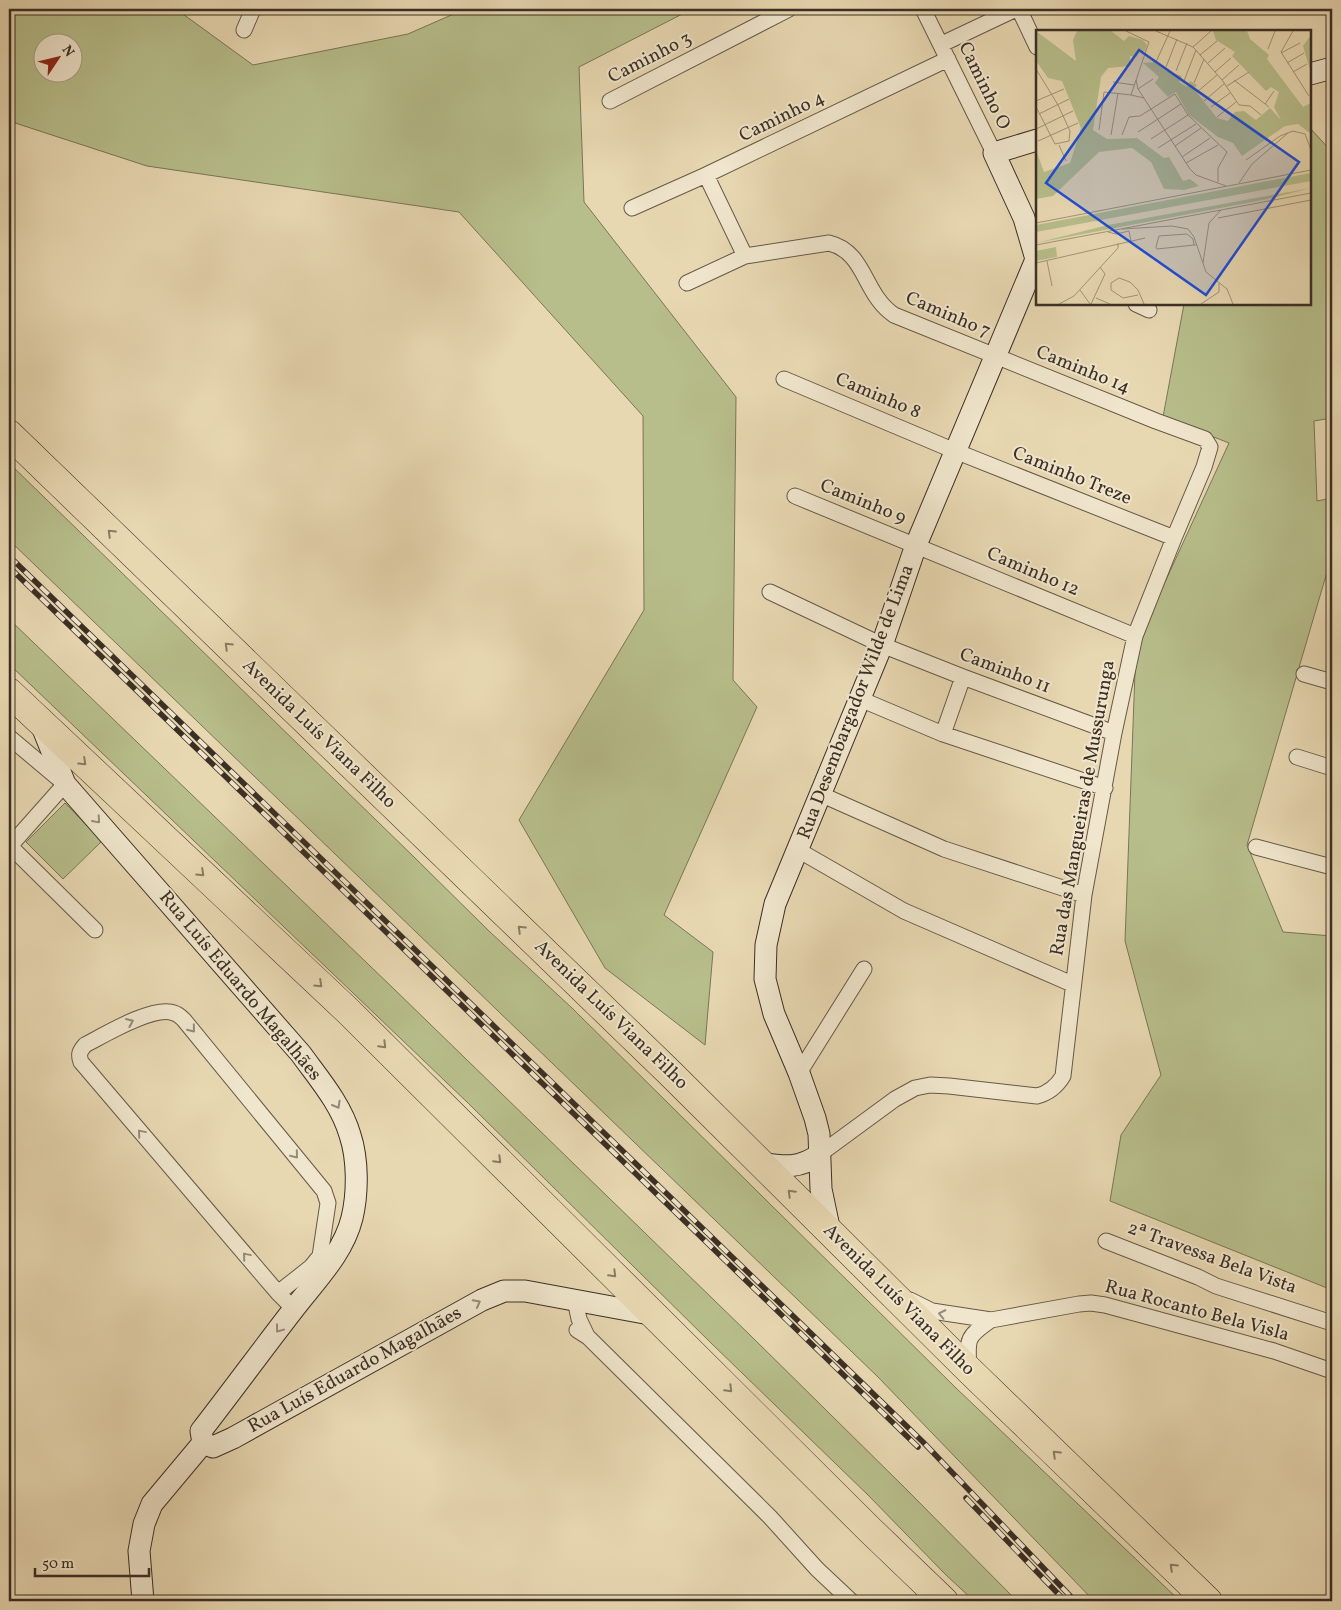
<svg xmlns="http://www.w3.org/2000/svg" width="1341" height="1610" font-family="Vollkorn,serif">
  <style>
    .green { fill: #b7be8b; stroke: #797658; fill-rule: evenodd }
    .lines { fill: none; stroke-linecap: round; stroke-linejoin: round }
    .street-casing { stroke: #665948; stroke-width: 17 }
    .secondary-casing { stroke: #3b2f25; stroke-width: 23 }
    .highway-casing { stroke: #3b2f25; stroke-width: 29 }
    .street { stroke: #f0e6cd; stroke-width: 15 }
    .secondary { stroke: #f0e6cd; stroke-width: 21 }
    .highway { stroke: #e8d8b2; stroke-width: 28 }
    .rail-casing { stroke: #3b2f25; stroke-width: 5.5 }
    .rail { stroke: #f0e6cd; stroke-width: 4; stroke-dasharray: 11; stroke-linecap: butt }
    .oneway { stroke: #897b64 }
    .oneway2 { stroke: #968a79 }
    .labels { text-anchor: middle; dominant-baseline: central; stroke-width: 4; stroke-linejoin: round; paint-order: stroke }
    .street-label { font-size: 19px; fill: #3b2f25; stroke: #f0e6cd }
    .inset-road { fill: none; stroke: #a3947a; stroke-width: 1 }
    .view { fill: #1d4ed8; fill-opacity: 0.15; stroke: #1d4ed8; stroke-width: 2.5 }
    .inset-edge { fill: none; stroke: #3b2f25; stroke-width: 2.5 }
  </style>
  <rect width="100%" height="100%" fill="#e8d8b2"/>
  <filter id="stains"><feTurbulence type="fractalNoise" baseFrequency=".004" numOctaves="4"/><feColorMatrix values="0 0 0 0 .2 0 0 0 0 .09 0 0 0 0 .02 0 0 0 .5 -.17"/></filter>
  <radialGradient id="worn" r=".72"><stop offset=".6" stop-color="#630" stop-opacity="0"/><stop offset="1" stop-color="#630" stop-opacity=".3"/></radialGradient>
  <path class="green" d="M9,9H176L253,65L408,34L465,9H692L579,67L584,202L736,397L733,680L757,707L664,915L713,952L705,1045L605,968L519,820L644,610L643,416L459,212L147,166L9,121ZM72,42V72H42V42Z
    M1310,128L1331,151L1328,277L1332,284V418L1314,421L1317,501L1332,498V555L1247,845L1283,932L1332,936V1290L1110,1201L1121,1135L1161,1075L1125,941L1136,645L1229,443L1163,417L1184,304H1310Z
    M9,463L414,857L490,932L572,1008L956,1388L1180,1601H1094L878,1377L9,540Z
    M9,619L394,989L751,1336L905,1488L1017,1601H974L945,1574L868,1495L711,1343L468,1103L9,664Z
    M65,803L102,841L63,879L26,842Z"/>
  <g class="lines">
    <g class="street-casing">
      <path id="street" d="M923,9L994,153
        M1019,9L1037,47
        M244,30L253,9
        M942,44L1016,9
        M610,101L789,9
        M706,175L745,256
        M632,208L706,175L948,59
        M687,283L745,256L829,243C866,252 863,294 894,315L1156,421L1205,439L1210,447L1204,467L1174,538L1135,636L1114,733L1084,895L1063,1076C1057,1086 1049,1093 1037,1096L949,1086L930,1085L915,1088L895,1099L820,1154
        M1136,304L1149,310
        M784,379L955,451L1174,538
        M795,496L1135,636
        M770,592L882,645L963,677L1114,733
        M1304,674L1332,682
        M860,699L943,734L1105,788
        M943,734L963,677
        M9,737L65,784L10,846
        M1297,757L1332,768
        M820,794L944,849L1084,895
        M9,845L95,930
        M1256,847L1332,867
        M798,850L904,911L1072,984
        M799,1073L864,969
        M1106,1241L1198,1277L1216,1286L1332,1323
        M278,1293L311,1267L320,1256L328,1203L324,1191L184,1020C181,1017 178,1014 174,1013C154,1005 104,1035 85,1045C80,1051 78,1054 81,1062L278,1293L294,1309
        M575,1300L579,1319L587,1336
        M910,1300L932,1311L991,1320L1079,1304L1091,1303L1105,1305L1274,1351L1332,1371
        M577,1330L588,1337L770,1517L817,1569L851,1601
        M969,1369C967,1339 966,1337 991,1320"/>
    </g>
    <g class="secondary-casing">
      <path id="secondary" d="M1310,74L1332,68
        M1036,259L1024,218L994,153L1037,140
        M41,724L65,784L301,1054C319,1079 341,1104 350,1135C358,1159 358,1193 352,1218C343,1254 315,1281 293,1310C262,1350 232,1391 201,1431L203,1443L152,1504L144,1524L139,1551L143,1601
        M761,1163C785,1167 799,1169 820,1154
        M830,1232L821,1189L819,1134L815,1118L799,1073L774,1014L765,979L766,945L775,904L882,645L916,545L1037,257
        M203,1443L213,1447L233,1438L482,1300L504,1291H525L655,1315"/>
    </g>
    <g class="highway-casing">
      <path id="highway" d="M9,434L670,1073L969,1370L1208,1601
        M9,692L348,1011L869,1529L944,1601"/>
    </g>
    <use href="#street" class="street"/>
    <use href="#secondary" class="secondary"/>
    <use href="#highway" class="highway"/>
    <g class="rail-casing">
      <path id="rail" d="M9,556L923,1442L1075,1601
        M9,567L918,1447
        M966,1498L1065,1601"/>
    </g>
    <use href="#rail" class="rail"/>
  </g>
  <defs><path id="oneway-chevron" d="M-2-3.5L2.5 0L-2 3.5" fill="none" stroke-width="1.6" stroke-linecap="round" stroke-linejoin="round" transform="scale(1.25)"/></defs>
  <g class="oneway">
    <use href="#oneway-chevron" transform="translate(111 533) rotate(-136)"/>
    <use href="#oneway-chevron" transform="translate(228 646) rotate(-136)"/>
    <use href="#oneway-chevron" transform="translate(83 762) rotate(43)"/>
    <use href="#oneway-chevron" transform="translate(201 873) rotate(43)"/>
    <use href="#oneway-chevron" transform="translate(521 929) rotate(-136)"/>
    <use href="#oneway-chevron" transform="translate(319 984) rotate(43)"/>
    <use href="#oneway-chevron" transform="translate(383 1045) rotate(45)"/>
    <use href="#oneway-chevron" transform="translate(498 1160) rotate(45)"/>
    <use href="#oneway-chevron" transform="translate(791 1193) rotate(-135)"/>
    <use href="#oneway-chevron" transform="translate(613 1274) rotate(45)"/>
    <use href="#oneway-chevron" transform="translate(729 1389) rotate(45)"/>
    <use href="#oneway-chevron" transform="translate(1056 1454) rotate(-136)"/>
    <use href="#oneway-chevron" transform="translate(1173 1567) rotate(-136)"/>
  </g>
  <g class="oneway2">
    <use href="#oneway-chevron" transform="translate(97 820) rotate(49)"/>
    <use href="#oneway-chevron" transform="translate(130 1022) rotate(-23)"/>
    <use href="#oneway-chevron" transform="translate(192 1029) rotate(51)"/>
    <use href="#oneway-chevron" transform="translate(337 1105) rotate(60)"/>
    <use href="#oneway-chevron" transform="translate(141 1133) rotate(-130)"/>
    <use href="#oneway-chevron" transform="translate(295 1155) rotate(51)"/>
    <use href="#oneway-chevron" transform="translate(246 1256) rotate(-130)"/>
    <use href="#oneway-chevron" transform="translate(477 1303) rotate(-28)"/>
    <use href="#oneway-chevron" transform="translate(942 1314) rotate(-168)"/>
    <use href="#oneway-chevron" transform="translate(279 1329) rotate(127)"/>
  </g>
  <g class="labels">
    <g class="street-label">
      <text transform="translate(650 58) rotate(-27)">Caminho 3</text>
      <text transform="translate(984 86) rotate(64)">Caminho O</text>
      <text transform="translate(782 117) rotate(-26)">Caminho 4</text>
      <text transform="translate(948 315) rotate(23)">Caminho 7</text>
      <text transform="translate(1083 370) rotate(22)">Caminho 14</text>
      <text transform="translate(878 396) rotate(23)">Caminho 8</text>
      <text transform="translate(1072 476) rotate(22)">Caminho Treze</text>
      <text transform="translate(863 502) rotate(22)">Caminho 9</text>
      <text transform="translate(1033 572) rotate(23)">Caminho 12</text>
      <text transform="translate(1005 671) rotate(21)">Caminho 11</text>
      <text transform="translate(856 702) rotate(-69)">Rua Desembargador Wilde de Lima</text>
      <text transform="translate(319 734) rotate(44)">Avenida Luís Viana Filho</text>
      <text transform="translate(1083 808) rotate(-80)">Rua das Mangueiras de Mussurunga</text>
      <text transform="translate(240 986) rotate(50)">Rua Luís Eduardo Magalhães</text>
      <text transform="translate(611 1015) rotate(44)">Avenida Luís Viana Filho</text>
      <text transform="translate(1212 1258) rotate(20)">2ª Travessa Bela Vista</text>
      <text transform="translate(899 1300) rotate(45)">Avenida Luís Viana Filho</text>
      <text transform="translate(1197 1311) rotate(15)">Rua Rocanto Bela Visla</text>
      <text transform="translate(355 1370) rotate(-29)">Rua Luís Eduardo Magalhães</text>
    </g>
  </g>
  <g transform="translate(1036 30)">
    <rect width="275" height="275" fill="#e8d8b2"/>
    <path d="M0,1L40,31L37,10L41,1H75L88,11L93,6L107,10L111,15L109,21L103,22L100,27L94,26V36L72,38L65,47L57,100L71,109L101,108L128,128L133,127L147,151L154,149L163,156L148,160L128,159L115,132L96,118L63,122L17,166L0,169V120L8,142L34,133L45,98L26,51L12,48L0,31ZM177,1H211L214,9L233,25L231,29L267,77L275,73V104L262,94L249,96L206,126L197,113L182,107L153,85L140,62L132,67L119,53L123,47L107,33L118,32L130,41L146,46L143,52L151,57L154,51L161,55L158,59L181,88L192,91L199,82L208,81L220,90L234,78L245,90L238,77L243,62L235,57L230,61L196,26L199,22L180,10ZM275,5V43L267,16ZM275,143V151L0,202V195ZM275,158L232,169L0,213L72,195ZM20,217L21,227L0,231V221Z" fill="#b7be8b"/>
    <path class="inset-road" d="M90,1L113,12L95,65L108,68M120,1L157,17L186,50L203,75L214,76L225,85M257,1L245,22L273,66M157,17L175,1M232,19L239,1M245,23L264,13M164,25L181,11M120,32L134,1M172,33L189,18M251,33L268,23M130,37L141,9M0,39L22,75L34,101L33,111L19,114L0,77M140,41L151,13M179,42L195,28M257,42L271,34M100,50L102,59L154,139L160,145L190,156M186,50L203,35M198,50L233,77M148,51L160,20M77,52L98,55M158,53L168,29M191,56L213,42M102,59L117,49M161,62L181,45M0,71L28,59M168,71L189,53M229,74L238,61M175,77L194,63M3,84L33,69M181,87L200,72M0,99L37,81M63,100L68,62L95,65M102,102L145,74M75,105L82,63M86,105L93,87L104,86L139,64L152,85L191,122L182,138V152M115,109L152,85M2,111L42,93M23,115L30,131M139,116L165,98M122,118L160,94M146,127L174,108M210,130L244,106L257,101L269,104L275,120M150,133L182,115M203,153L216,134L252,103M182,188L275,170M0,193L275,140M86,199L136,196L152,199L158,207L170,242L191,259L197,274M72,202L80,204L93,201L95,211M0,215L275,163M158,215L157,209L151,204L123,206L120,217L121,219L158,215H160M11,231L16,256M0,233L109,208M167,233L173,193L185,180M44,260L54,274M102,265L87,268L75,260V253L83,248L94,252L102,260L108,274M60,268L74,274M23,274L38,266L82,218V213M55,274L69,244L64,237M165,274L183,262V253"/>
    <path class="view" d="M103,20L263,132L170,265L10,153Z"/>
    <rect width="275" height="275" class="inset-edge"/>
  </g>
  <rect width="1341" height="1610" fill="none" stroke="#e8d8b2" stroke-width="30"/>
  <rect x="10" y="10" width="1321" height="1590" fill="none" stroke="#3b2f25" stroke-width="2.5"/>
  <rect x="15" y="15" width="1311" height="1580" fill="none" stroke="#3b2f25"/>
  <g transform="translate(58 58) rotate(55)"><circle r="24" fill="#f0e6cd" stroke="#a89d8a"/>
  <path d="M0-4L9 19L0 12L-9 19Z" fill="#8f2418"/>
  <text y="-8" font-size="14" font-weight="bold" text-anchor="middle" fill="#3b2f25">N</text>
  </g>
  <path d="M35 1568v8h114v-8" fill="none" stroke="#3b2f25" stroke-width="2.5"/>
  <text x="42" y="1568" font-size="15" fill="#3b2f25" stroke="#f0e6cd" stroke-width="4" paint-order="stroke">50 m</text>
  <rect width="100%" height="100%" filter="url(#stains)"/>
  <rect width="100%" height="100%" fill="url(#worn)"/>
</svg>
